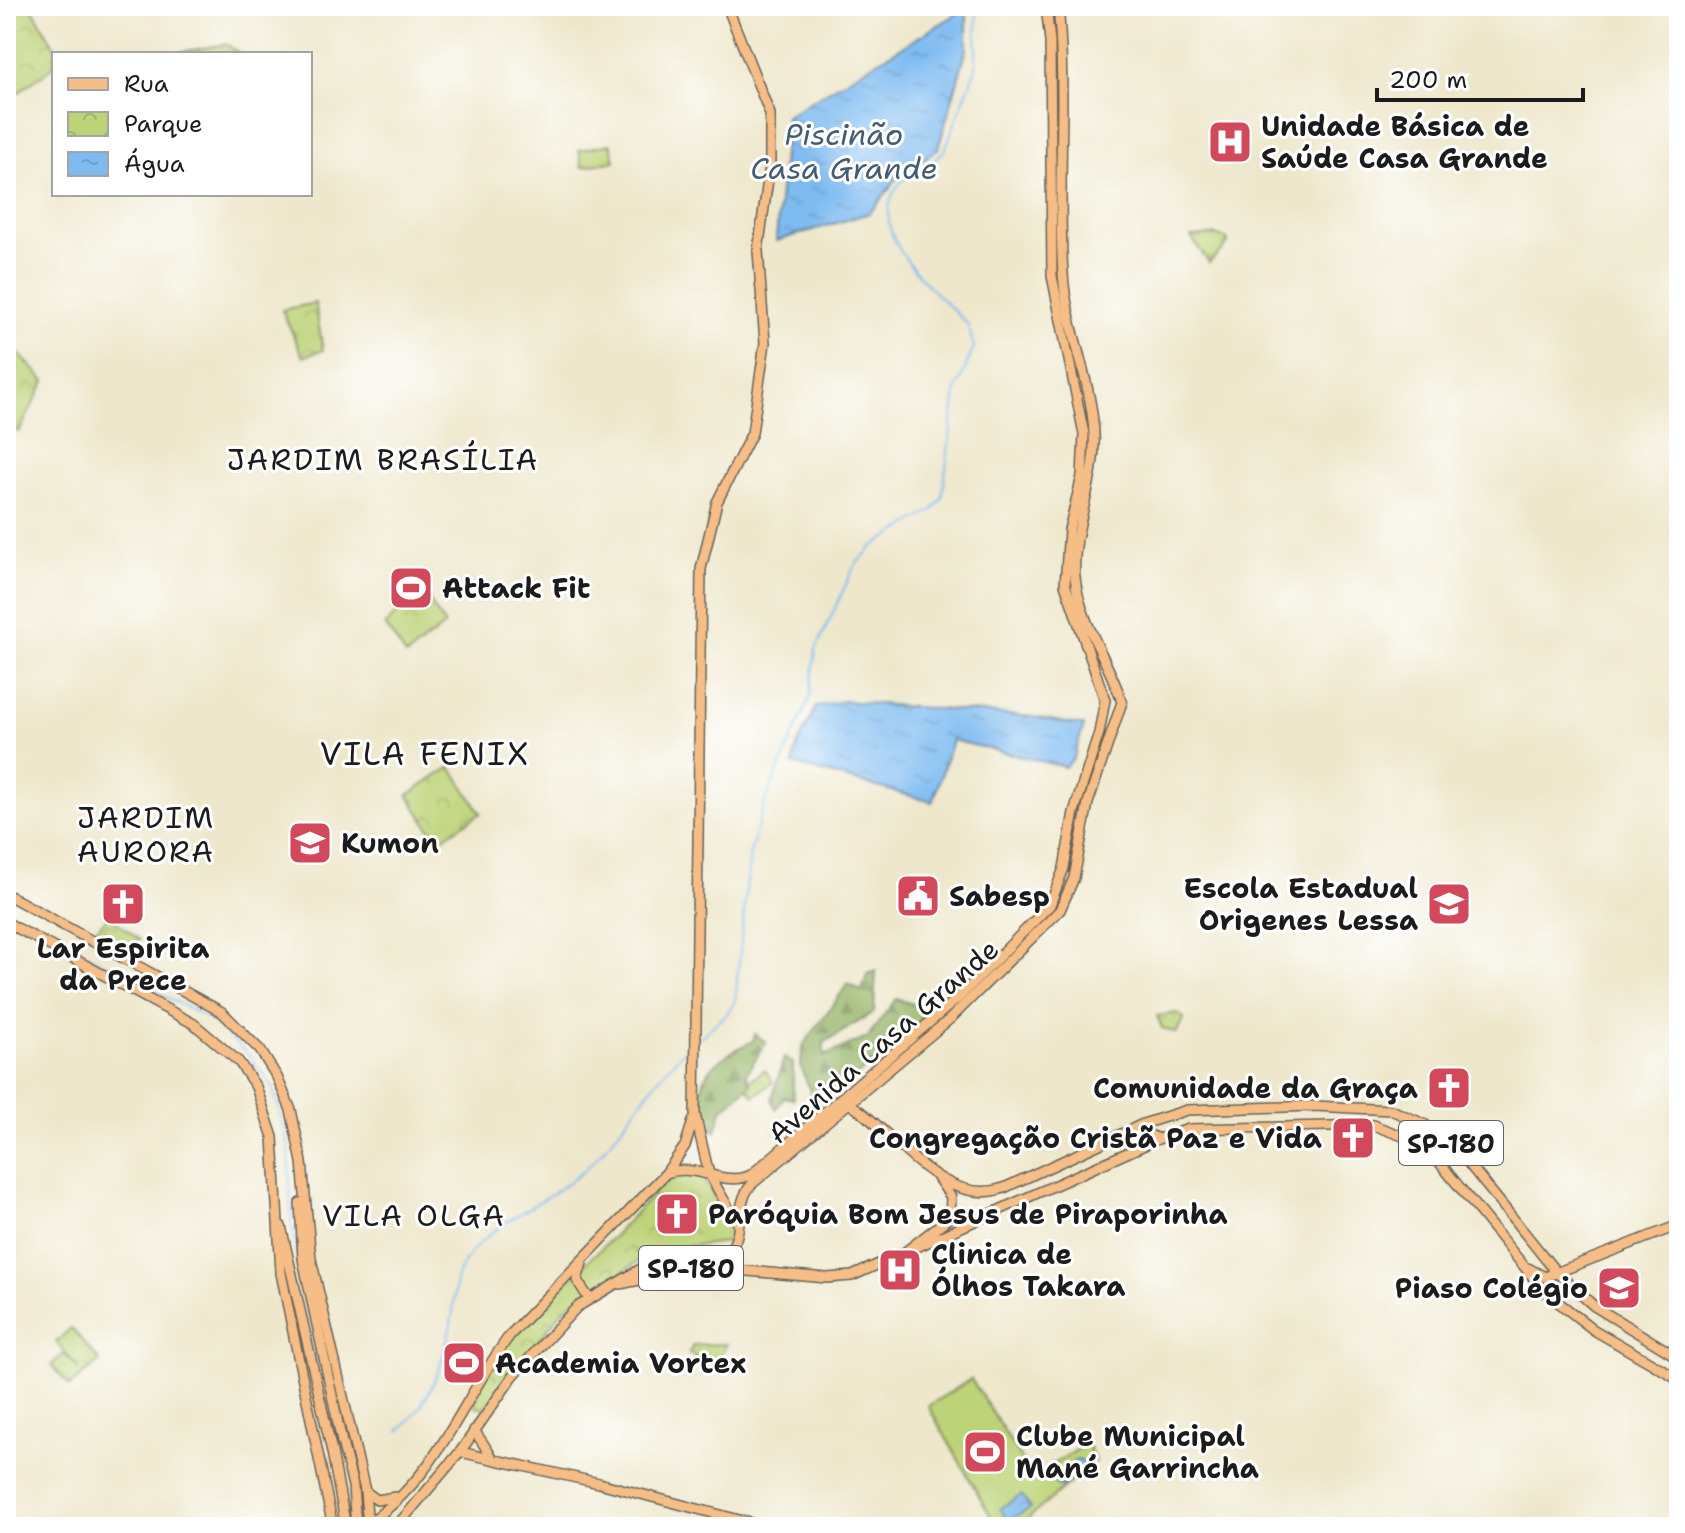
<svg xmlns="http://www.w3.org/2000/svg" width="1685" height="1533" font-family="'Shantell Sans',sans-serif">
  <style>
    .green { fill: #bdd377; stroke: #6c784a; stroke-width: 2 }
    .forest { fill: url(#forest-firs); stroke: #596842; stroke-width: 2 }
    .park { fill: url(#park-crowns); stroke: #6c784a; stroke-width: 2 }
    .water { fill: url(#water-ripples); stroke: #4d6c86; stroke-width: 2 }
    .lines { fill: none; stroke-linecap: round; stroke-linejoin: round }
    .stream { stroke: #7ebbf1; stroke-width: 2 }
    .major-casing { stroke: #666359; stroke-width: 12 }
    .major { stroke: #f6be86; stroke-width: 9 }
    .major-bridge-casing { stroke: #666359; stroke-width: 12; stroke-linecap: butt }
    .major-bridge { stroke: #f6be86; stroke-width: 9 }
    .labels { text-anchor: middle; dominant-baseline: central; stroke-width: 6; stroke-linejoin: round; paint-order: stroke }
    .shield { fill: #fff; stroke: #606060; stroke-width: 2 }
    .shield-label { font-size: 26px; font-weight: bold; fill: #1c1c1c }
    .poi-label { font-size: 28px; font-weight: bold; fill: #1c1c1c; stroke: #fff; text-anchor: start }
    .street-label { font-size: 28px; fill: #1c1c1c; stroke: #fff }
    .water-label { font-size: 30px; font-style: italic; fill: #435c71; stroke: #fff }
    .neighbourhood-label { font-size: 30px; letter-spacing: 2px; fill: #1c1c1c; stroke: #fff }
    .quarter-label { font-size: 32px; letter-spacing: 2px; fill: #1c1c1c; stroke: #fff }
  </style>
  <defs>
    <pattern id="forest-firs" width="22" height="20" patternUnits="userSpaceOnUse" patternTransform="scale(2)"><rect width="22" height="20" fill="#96b568"/><path d="M5 1l3.5 6h-7zM16 11l3.5 6h-7z" fill="#7a9255"/></pattern>
    <pattern id="park-crowns" width="20" height="18" patternUnits="userSpaceOnUse" patternTransform="scale(2)"><rect width="20" height="18" fill="#bdd377"/><path d="M2 6a3 3 0 1 1 6 0M12 15a3 3 0 1 1 6 0" fill="none" stroke="#a2b566"/></pattern>
    <pattern id="water-ripples" width="26" height="14" patternUnits="userSpaceOnUse" patternTransform="scale(2)"><rect width="26" height="14" fill="#7ebbf1"/><path d="M2 4q2-2 4 0t4 0M15 11q2-2 4 0t4 0" fill="none" stroke="#6ca0ce"/></pattern>
  </defs>
  <rect width="100%" height="100%" fill="#fff"/>
  <filter id="ink" filterUnits="userSpaceOnUse"><feTurbulence type="fractalNoise" baseFrequency=".0125" numOctaves="2"/><feDisplacementMap in="SourceGraphic" scale="16" xChannelSelector="R" yChannelSelector="G"/><feConvolveMatrix kernelMatrix="1 2 1 2 8 2 1 2 1" color-interpolation-filters="sRGB"/></filter>
  <filter id="wash" filterUnits="userSpaceOnUse"><feTurbulence type="fractalNoise" baseFrequency=".006" numOctaves="4" result="noise"/><feDisplacementMap in="SourceGraphic" scale="32" xChannelSelector="R" yChannelSelector="G"/><feGaussianBlur stdDeviation="1.8" result="paint"/><feColorMatrix in="noise" values="0 0 0 0 0 0 0 0 0 0 0 0 0 0 0 0 0 1.4 0 .05"/><feComposite in="paint" operator="in"/></filter>
  <g filter="url(#wash)">
    <rect width="100%" height="100%" fill="#eee7cb"/>
    <path class="green" d="M611,144L615,161L582,167L579,150Z
      M765,1070L773,1082L754,1096L745,1084Z
      M71,1328L100,1361L70,1386L51,1365L64,1354L79,1369L56,1342Z
      M971,1379L1030,1472L1039,1473L1087,1444L1096,1461L1018,1527H997L928,1406Z"/>
    <path class="forest" d="M876,971L874,1012L824,1043V1056L867,1038L896,999L916,1005L928,1017L837,1092L815,1103L801,1067L802,1047L848,984L862,991L867,974Z
      M755,1034L766,1042L746,1074L751,1084L722,1110L716,1132L699,1119C698,1072 712,1061 753,1041Z
      M784,1058L793,1063V1099L784,1097L776,1109L772,1099Z"/>
    <path class="park" d="M6,6H31L59,54H54V66L15,95L6,81Z
      M226,44L240,54L180,52Z
      M1215,235L1227,239L1228,244L1209,263L1191,237Z
      M315,303L323,350L303,357L282,310Z
      M6,331L15,350L45,381L19,432L6,426Z
      M422,590L445,625L406,656L385,625Z
      M451,767L481,813L438,841L408,795Z
      M109,916L140,940L121,950L90,935Z
      M1177,1013L1184,1018L1176,1033L1162,1028L1157,1016Z
      M678,1174L700,1176L728,1216L732,1234L727,1242L656,1250L563,1310L484,1408L475,1406C472,1363 580,1269 612,1238C633,1217 653,1189 678,1174Z
      M727,1344L713,1367L689,1353L693,1345Z"/>
    <path class="water" d="M967,8V48L938,149L898,178L870,213L776,241L786,116Z
      M843,701L1033,717L1084,726L1073,759L1065,767L952,740L933,802L793,764L797,746L816,707Z
      M1078,1459L1086,1463L1084,1471L1068,1476L1063,1486L1056,1485L1054,1474L1065,1470Z
      M1022,1495L1030,1508L1008,1521L1000,1508Z"/>
    <g class="lines">
      <path class="stream" d="M6,912L208,1019L249,1055L273,1088L289,1147L291,1221L318,1369
        M700,1037L727,1014L735,1001L750,853L765,802L810,697L816,649L855,565L872,547L933,510L942,499L956,391L974,347L968,325C938,292 863,238 897,187C909,169 934,167 945,149L976,68L977,6
        M325,1399L333,1433
        M399,1431C433,1400 446,1356 453,1312C455,1298 453,1282 460,1270C482,1225 546,1204 582,1172C624,1134 649,1080 692,1044"/>
    </g>
  </g>
  <g filter="url(#ink)">
    <g class="lines">
      <g class="major-casing">
        <path id="major" d="M727,6L770,114V165L758,251L765,343L752,433L717,502L701,569L695,1114L709,1174L736,1221
          M6,894L222,1012L260,1050L277,1077L291,1110L302,1162L311,1259L365,1491L368,1527
          M6,922L194,1024L239,1062L256,1087L273,1137L281,1273L333,1527
          M845,1101C893,1128 941,1210 1004,1188L1143,1124L1187,1110L1315,1106L1391,1110L1424,1124L1453,1144L1556,1272L1594,1306L1679,1358
          M1135,1128L1158,1139
          M666,1173C698,1162 723,1188 751,1175L958,998L1050,905L1064,868L1074,812L1099,733L1105,700L1065,584L1069,530L1082,476L1084,434L1052,276L1050,42L1046,6
          M300,1203L303,1259L342,1442
          M281,1226L332,1452
          M905,1252L950,1217L951,1197L938,1178
          M583,1260L577,1280L589,1299
          M1528,1268L1545,1277L1679,1225
          M620,1284L703,1267L827,1278L852,1276L1158,1139L1189,1129L1373,1125L1413,1140L1435,1157L1545,1292L1594,1330L1679,1379
          M474,1430L492,1457
          M460,1452L599,1483L766,1527
          M365,1491L377,1500L395,1497
          M362,1527C438,1480 460,1402 510,1335L666,1173L685,1146L693,1121
          M396,1527L460,1452L513,1376L577,1307L644,1267L728,1252C746,1233 733,1205 752,1184L951,1018L1060,910L1074,878L1088,803L1122,702C1109,662 1079,620 1075,577C1071,529 1097,482 1094,433C1091,378 1066,326 1063,273C1057,184 1067,95 1058,6"/>
      </g>
      <use href="#major" class="major"/>
      <g class="major-bridge-casing">
        <path id="major-bridge" d="M342,1442L353,1486L356,1527
          M332,1452L346,1527"/>
      </g>
      <use href="#major-bridge" class="major-bridge"/>
    </g>
  </g>
  <defs>
    <g id="hospital-square" transform="scale(2.3)"><rect x="-9" y="-9" width="18" height="18" rx="4" fill="#d1495b" stroke="#fff"/><path d="M-5-5h3v3.5h4V-5h3V5h-3V1.5h-4V5h-3Z" fill="#fff"/></g>
    <g id="stadium-square" transform="scale(2.3)"><rect x="-9" y="-9" width="18" height="18" rx="4" fill="#d1495b" stroke="#fff"/><path d="M0-5a6.5 5 0 1 0 0 10a6.5 5 0 1 0 0-10ZM-3.5-1.8h7v3.6h-7Z" fill="#fff"/></g>
    <g id="school-square" transform="scale(2.3)"><rect x="-9" y="-9" width="18" height="18" rx="4" fill="#d1495b" stroke="#fff"/><path d="M0-5L7-2L0 1L-7-2ZM-4 1L0 2.5L4 1V4Q0 6-4 4Z" fill="#fff"/></g>
    <g id="civic-square" transform="scale(2.3)"><rect x="-9" y="-9" width="18" height="18" rx="4" fill="#d1495b" stroke="#fff"/><path d="M-.6-6.5H3V-4.5H.6V-3L4-1V1h2V6H-6V1h2V-1L-.6-3ZM-1.2 2.5V6h2.4V2.5Z" fill="#fff"/></g>
    <g id="church-square" transform="scale(2.3)"><rect x="-9" y="-9" width="18" height="18" rx="4" fill="#d1495b" stroke="#fff"/><path d="M-1.2-6h2.4v3.5h3.3v2.4h-3.3V6h-2.4V-.1h-3.3v-2.4h3.3Z" fill="#fff"/></g>
  </defs>
  <g fill-rule="evenodd">
    <use href="#hospital-square" x="1230" y="142"/>
    <use href="#stadium-square" x="411" y="588"/>
    <use href="#school-square" x="310" y="843"/>
    <use href="#civic-square" x="918" y="896"/>
    <use href="#church-square" x="123" y="904"/>
    <use href="#school-square" x="1449" y="904"/>
    <use href="#church-square" x="1449" y="1088"/>
    <use href="#church-square" x="1353" y="1138"/>
    <use href="#church-square" x="677" y="1214"/>
    <use href="#hospital-square" x="900" y="1270"/>
    <use href="#school-square" x="1619" y="1288"/>
    <use href="#stadium-square" x="464" y="1363"/>
    <use href="#stadium-square" x="985" y="1452"/>
  </g>
  <g class="labels">
    <g class="shield">
      <rect x="1399" y="1121" width="104" height="44" rx="6"/>
      <rect x="639" y="1246" width="104" height="44" rx="6"/>
    </g>
    <g class="shield-label">
      <text x="1451" y="1143">SP-180</text>
      <text x="691" y="1268">SP-180</text>
    </g>
    <g class="poi-label">
      <text x="1261" y="126">Unidade Básica de<tspan x="1261" dy="32">Saúde Casa Grande</tspan></text>
      <text x="442" y="588">Attack Fit</text>
      <text x="341" y="843">Kumon</text>
      <text x="1418" y="888" text-anchor="end">Escola Estadual<tspan x="1418" dy="32">Origenes Lessa</tspan></text>
      <text x="949" y="896">Sabesp</text>
      <text x="123" y="948" text-anchor="middle">Lar Espirita<tspan x="123" dy="32">da Prece</tspan></text>
      <text x="1418" y="1088" text-anchor="end">Comunidade da Graça</text>
      <text x="1322" y="1138" text-anchor="end">Congregação Cristã Paz e Vida</text>
      <text x="708" y="1214">Paróquia Bom Jesus de Piraporinha</text>
      <text x="931" y="1254">Clinica de<tspan x="931" dy="32">Ólhos Takara</tspan></text>
      <text x="1588" y="1288" text-anchor="end">Piaso Colégio</text>
      <text x="495" y="1363">Academia Vortex</text>
      <text x="1016" y="1436">Clube Municipal<tspan x="1016" dy="32">Mané Garrincha</tspan></text>
    </g>
    <g class="street-label">
      <text transform="translate(883 1041) rotate(-41)">Avenida Casa Grande</text>
    </g>
    <g class="water-label">
      <text x="844" y="134">Piscinão<tspan x="844" dy="34">Casa Grande</tspan></text>
    </g>
    <g class="neighbourhood-label">
      <text x="383" y="459">JARDIM BRASÍLIA</text>
      <text x="146" y="817">JARDIM<tspan x="146" dy="34">AURORA</tspan></text>
      <text x="414" y="1215">VILA OLGA</text>
    </g>
    <g class="quarter-label">
      <text x="425" y="753">VILA FENIX</text>
    </g>
  </g>
  <rect width="1685" height="1533" fill="none" stroke="#fff" stroke-width="32"/>
  <rect x="52" y="52" width="260" height="144" fill="#ffffff" stroke="#a4a4a4" stroke-width="2"/>
  <rect x="68" y="78" width="40" height="12" fill="#f6be86" stroke="#a4a4a4" stroke-width="2"/>
  <text x="124" y="92" font-size="24" fill="#1c1c1c">Rua</text>
  <rect x="68" y="112" width="40" height="24" fill="url(#park-crowns)" stroke="#a4a4a4" stroke-width="2"/>
  <text x="124" y="132" font-size="24" fill="#1c1c1c">Parque</text>
  <rect x="68" y="152" width="40" height="24" fill="url(#water-ripples)" stroke="#a4a4a4" stroke-width="2"/>
  <text x="124" y="172" font-size="24" fill="#1c1c1c">Água</text>
  <path d="M1377 88v12h206v-12" fill="none" stroke="#1c1c1c" stroke-width="4"/>
  <text x="1389" y="88" font-size="24" fill="#1c1c1c" stroke="#ffffff" stroke-width="6" paint-order="stroke">200 m</text>
</svg>
